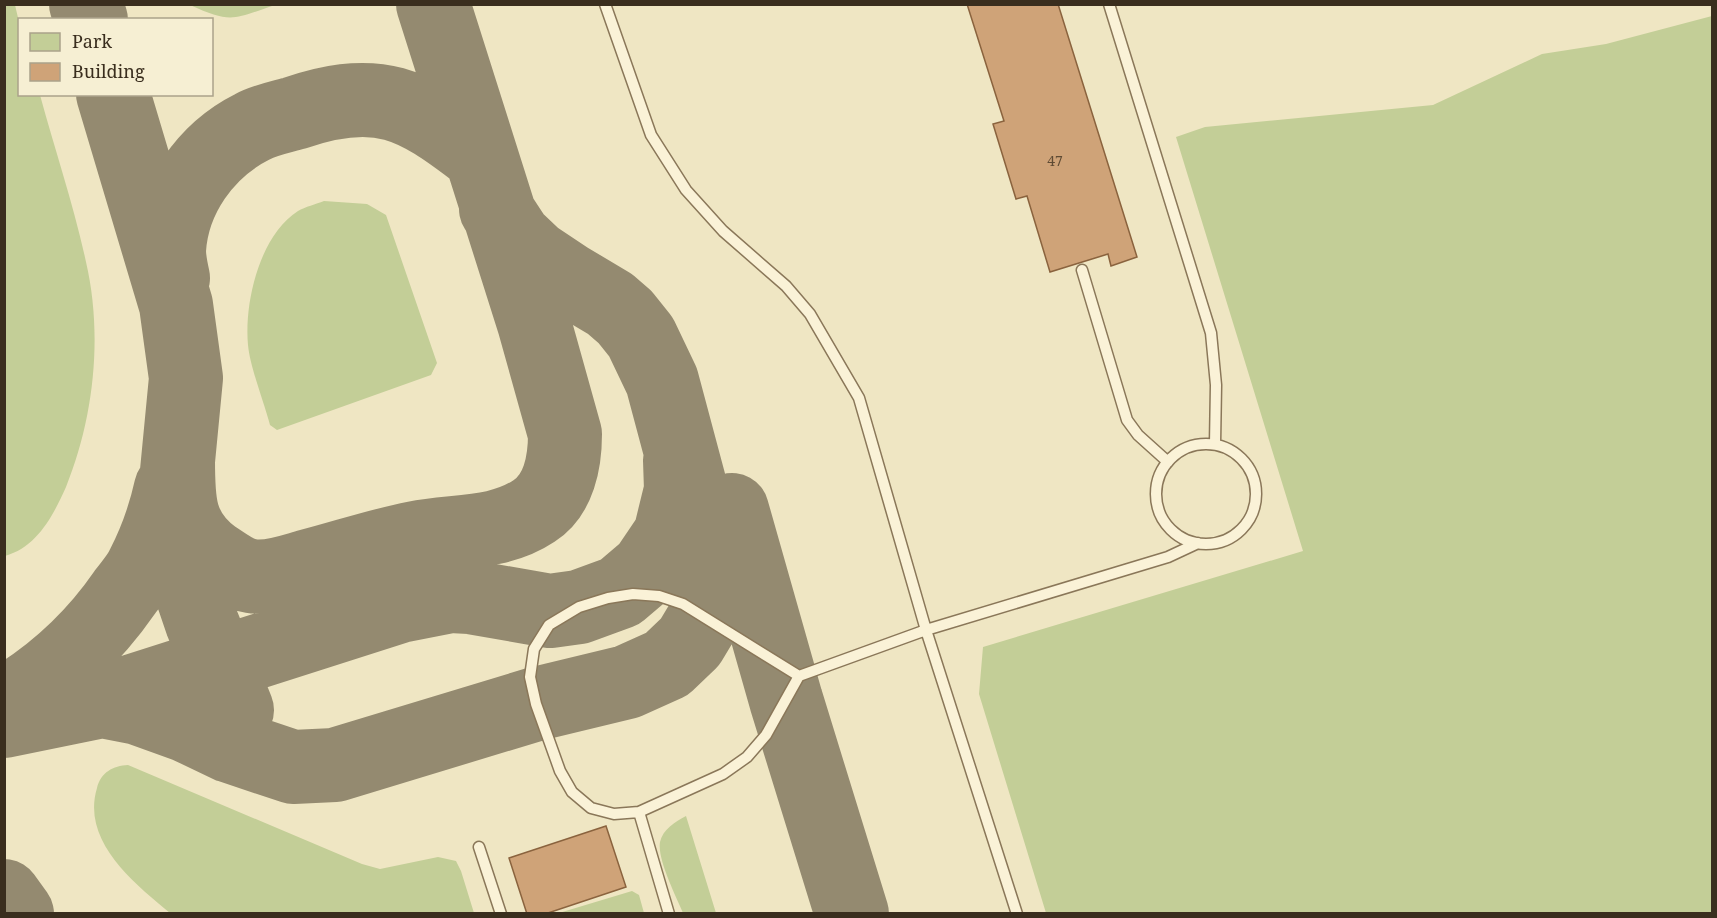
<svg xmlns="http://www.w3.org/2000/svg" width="1717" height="918" font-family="'Noto Serif',serif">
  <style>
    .green { fill: #c3ce97 }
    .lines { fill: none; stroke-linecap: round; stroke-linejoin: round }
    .taxiway { stroke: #948a70; stroke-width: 74 }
    .building { fill: #cfa378; stroke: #8a633e; stroke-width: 1.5 }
    .service-casing { stroke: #8a7759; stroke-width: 13 }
    .service { stroke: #faf2d7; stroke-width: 10 }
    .labels { text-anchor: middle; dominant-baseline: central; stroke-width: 4.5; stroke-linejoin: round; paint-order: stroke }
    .number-label { font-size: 14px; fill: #5f4b34 }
  </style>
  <rect width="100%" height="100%" fill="#efe6c3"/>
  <path class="green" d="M15,5L19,22L20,94L40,95C55,150 74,206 86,262C103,335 94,418 66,487C53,516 37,547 5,556L4,5Z
    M190,5H275C233,19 232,24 190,5Z
    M1712,16V913H1046L979,694L983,647L1303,551L1176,137L1205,127L1433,105L1542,54L1606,44Z
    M324,201L367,204L386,215L437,363L431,375L277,430L270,425C264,402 250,367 248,345C244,302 260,235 298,211C305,207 316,204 324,201Z
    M128,765L362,864L380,869L438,857L456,861L461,871L474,913H170C134,883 81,841 97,788C101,772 113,766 128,765Z
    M686,816L716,913H683C676,896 657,859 660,842C663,829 675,822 686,816Z
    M632,891L639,895L644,913H559Z"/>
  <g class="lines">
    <path class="taxiway" d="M86,4L91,20
      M113,94L176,305L186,378L175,492L176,511
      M173,278C171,269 169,259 169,250C172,198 206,150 252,127C265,120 281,117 295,113C327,102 361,95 394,104C426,113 453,135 480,155
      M178,460C178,501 178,531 214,557C225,564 237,574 251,576C270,579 291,571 309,566C344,557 379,545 415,538C455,530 498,535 534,511C559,495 565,462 565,434L534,323L433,4
      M175,510L173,538L202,623L237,710
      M732,510L786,700L852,914
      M102,701L400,606L451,596L470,597L550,611L579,607L620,592L647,569L670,535L681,490L680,460
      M4,704C52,676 94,637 125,592C131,584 139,575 143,566C156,541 165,515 171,488
      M4,721L102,701L138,708L188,726L230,746L293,767L335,765L536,704L627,682L667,664L690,642L705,617L711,584L705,542L662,381L641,337L625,317L610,304L568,279L535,257L515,238L496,209
      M4,896L17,914"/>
  </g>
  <path class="building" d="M967,4H1058L1137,257L1111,266L1108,254L1050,272L1027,196L1016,199L993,124L1004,121Z
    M606,826L626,887L545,914H527L509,858Z"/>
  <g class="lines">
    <g class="service-casing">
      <path id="service" d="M605,4L651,135L686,190L723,231L786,286L810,314L859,398L926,630L799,676L766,735L747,757L723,774L639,812L614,814L591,808L572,792L560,771L536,704L530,677L534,649L549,625L579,607L608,598L633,594L659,596L683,604L799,676
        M1109,4L1211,333L1216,385L1215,444
        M1082,270L1127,420L1138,435L1168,462
        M1156 494a50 50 0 1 1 100 0a50 50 0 1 1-100 0Z
        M639,812L669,914
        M479,847L501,914
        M1017,914L926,630L1168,557L1198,543"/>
    </g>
    <use href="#service" class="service"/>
  </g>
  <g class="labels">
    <g class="number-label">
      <text x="1055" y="160">47</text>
    </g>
  </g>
  <rect width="1717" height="918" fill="none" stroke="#3a2e1e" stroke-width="12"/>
  <rect x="18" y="18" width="195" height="78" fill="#f6efd3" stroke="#aba28b" stroke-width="1.5"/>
  <rect x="30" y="33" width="30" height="18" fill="#c3ce97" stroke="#aba28b" stroke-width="1.5"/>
  <text x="72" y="48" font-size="18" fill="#3a2e1e">Park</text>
  <rect x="30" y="63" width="30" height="18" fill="#cfa378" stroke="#aba28b" stroke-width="1.5"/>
  <text x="72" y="78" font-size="18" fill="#3a2e1e">Building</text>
</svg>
